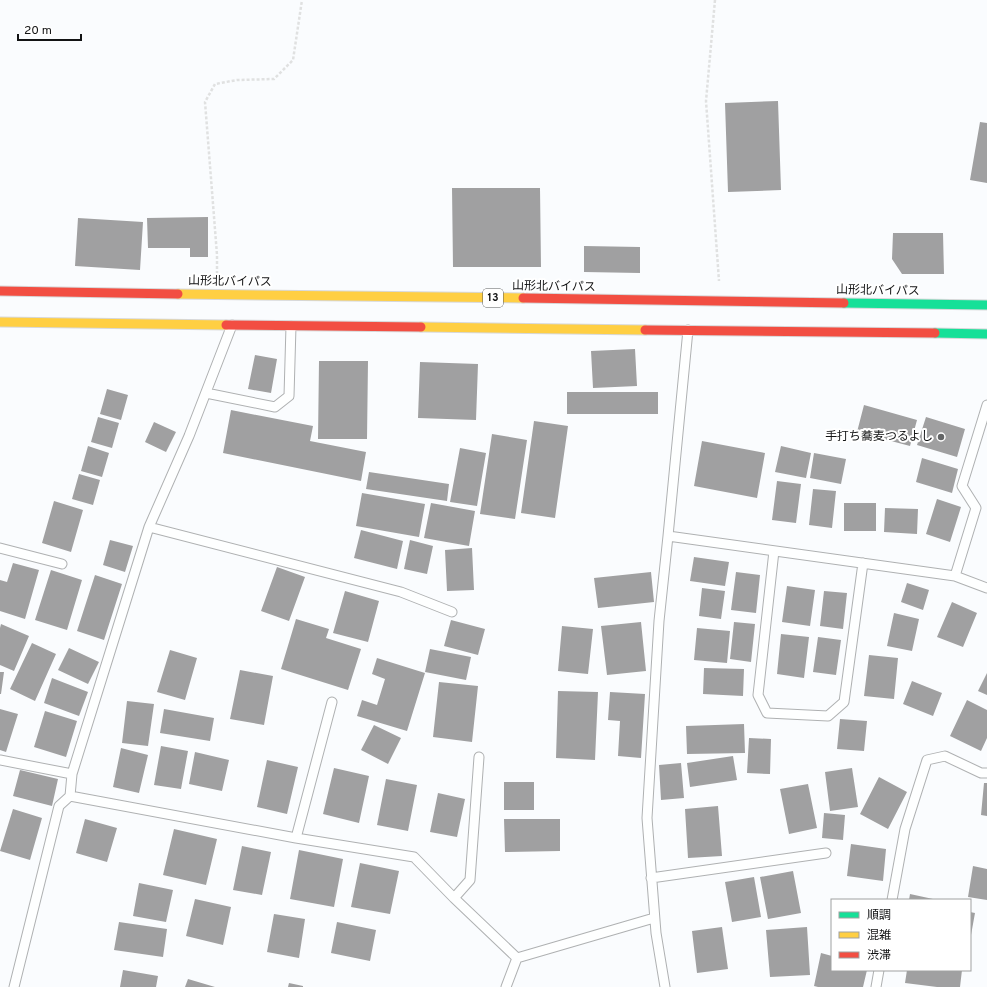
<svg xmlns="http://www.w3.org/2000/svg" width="987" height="987" font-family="Overpass,'Noto Sans JP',sans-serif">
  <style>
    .building { fill: #a0a0a1 }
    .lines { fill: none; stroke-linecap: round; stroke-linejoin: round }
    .lane-casing { stroke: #afb1b2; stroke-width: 11 }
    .fast-casing { stroke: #d7d8d9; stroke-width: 11 }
    .slow-casing { stroke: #d7d8d9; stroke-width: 11 }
    .jam-casing { stroke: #d7d8d9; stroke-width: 11 }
    .path { stroke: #e0e1e1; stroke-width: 2.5; stroke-dasharray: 3 2; stroke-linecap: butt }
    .lane { stroke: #feffff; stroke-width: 9 }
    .fast { stroke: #16e098; stroke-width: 9 }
    .slow { stroke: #ffcf43; stroke-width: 9 }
    .jam { stroke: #f24e42; stroke-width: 9 }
    .poi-dot { fill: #636566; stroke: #fff; stroke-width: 1.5 }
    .labels { text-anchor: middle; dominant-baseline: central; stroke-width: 4; stroke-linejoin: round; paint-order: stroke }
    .shield { fill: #fff; stroke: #595a5a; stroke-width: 1 }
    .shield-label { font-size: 11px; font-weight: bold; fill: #121314 }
    .street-label { font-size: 12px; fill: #121314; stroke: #fff }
    .poi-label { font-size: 12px; fill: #121314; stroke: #fff; text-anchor: end }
  </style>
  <rect width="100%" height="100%" fill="#fafcfe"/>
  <path class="building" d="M778,101L781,190L728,192L725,103Z
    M980,122L987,123V183L970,180Z
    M452,188H540L541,267H453Z
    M208,217V257H190V248H148L147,218Z
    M78,218L143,222L140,270L75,266Z
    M893,233H943L944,274H902L892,259Z
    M584,246L640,247V273L584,272Z
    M635,349L637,386L593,388L591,351Z
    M255,355L277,359L271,393L248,389Z
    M319,361H368L367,439H318Z
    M420,362L478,364L476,420L418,418Z
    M107,389L128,395L121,420L100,414Z
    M567,392H658V414H567Z
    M864,405L917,420L910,446L857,432Z
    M231,410L313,426L310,441L366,452L361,481L223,453Z
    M98,417L119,423L112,448L91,442Z
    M926,417L965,429L957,457L917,445Z
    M534,421L568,426L555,518L521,513Z
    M154,422L176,432L166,452L145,442Z
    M492,434L527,440L515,519L480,514Z
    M702,441L765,453L757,498L694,486Z
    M88,446L109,453L102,477L81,471Z
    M781,446L811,453L806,478L775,472Z
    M460,448L486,453L477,506L450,502Z
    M814,453L846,459L841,484L810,478Z
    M922,458L958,469L952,493L916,482Z
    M369,472L449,484L447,501L366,489Z
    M79,474L100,480L93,505L72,499Z
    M777,481L801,484L796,523L772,520Z
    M813,489L836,491L832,528L809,525Z
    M362,493L425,504L419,537L356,526Z
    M937,499L961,507L950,542L926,534Z
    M54,501L83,510L71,552L42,543Z
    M431,503L475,511L469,546L424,538Z
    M844,503H876V531H844Z
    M885,508L918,509L917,534L884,532Z
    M361,530L403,541L397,569L354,558Z
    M110,540L133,546L125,572L103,565Z
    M410,540L433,546L427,574L404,569Z
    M472,548L474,590L447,591L445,550Z
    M694,557L729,562L725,586L690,581Z
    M13,563L39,570L25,619L0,611V580L7,582Z
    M277,567L305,577L289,621L261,611Z
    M51,570L82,580L67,630L35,620Z
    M651,572L654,602L598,608L594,578Z
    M736,572L760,575L756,613L731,610Z
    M95,575L122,584L104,640L77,631Z
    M907,583L929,590L923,610L901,602Z
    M787,586L815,590L810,626L782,622Z
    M702,588L725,591L721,619L699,616Z
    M345,591L379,601L368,642L333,633Z
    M824,591L847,593L843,629L820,626Z
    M952,602L977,613L963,647L937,637Z
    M894,613L919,619L912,651L887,646Z
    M296,619L329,629L326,638L361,649L348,690L281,669Z
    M451,620L485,629L478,655L444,646Z
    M641,622L646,671L607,675L601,626Z
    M734,622L755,624L751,662L730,659Z
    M1,624L29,636L14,671L0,665V628Z
    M562,626L593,629L588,674L558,671Z
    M697,628L730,631L727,663L694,660Z
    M781,634L809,637L804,678L777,674Z
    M818,637L841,640L836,675L813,672Z
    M32,643L56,654L35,701L10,689Z
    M69,648L99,662L88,684L58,670Z
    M430,649L471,657L466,680L425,672Z
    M170,650L197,658L185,700L157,692Z
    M869,655L898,658L894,699L864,696Z
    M377,658L425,673L407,731L357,716L362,700L377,705L385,679L372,674Z
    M704,668L744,669L743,696L703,694Z
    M240,670L273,676L264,725L230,719Z
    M0,672H4L1,694H0Z
    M987,673V695L978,691Z
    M52,678L88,692L79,716L44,703Z
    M912,681L942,693L933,716L903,704Z
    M439,682L478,686L472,742L433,737Z
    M558,691L598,692L595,760L556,758Z
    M610,692L645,694L641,758L618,756L620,721L608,720Z
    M967,700L987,710V738L981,751L950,736Z
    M127,701L154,704L148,746L122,743Z
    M0,709L18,714L6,752L0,750Z
    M164,709L214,718L210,741L160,733Z
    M45,711L77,721L66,757L34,747Z
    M840,719L867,721L864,751L837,749Z
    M744,724L745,753L687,754L686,726Z
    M374,725L401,738L388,764L361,750Z
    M749,738L771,739L770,774L747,773Z
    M161,746L188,751L181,789L154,785Z
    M121,748L148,755L139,793L113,787Z
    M195,752L229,760L222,791L189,784Z
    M733,756L737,780L690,787L687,763Z
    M267,760L298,767L287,814L257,807Z
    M681,763L684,798L661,800L659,765Z
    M334,768L369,776L359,823L323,814Z
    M852,768L858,807L830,811L825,772Z
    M20,770L58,779L52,806L13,796Z
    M879,777L907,792L888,829L860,814Z
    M386,779L417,785L408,831L377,825Z
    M504,782H534V810H504Z
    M984,783H987V816L981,815Z
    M808,784L817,828L789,834L780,789Z
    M438,793L465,799L457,837L430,832Z
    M718,806L722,856L688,858L685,809Z
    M13,809L42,818L30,860L0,851Z
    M824,813L845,815L843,840L822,838Z
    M85,819L117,828L107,862L76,853Z
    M504,819H560V851L505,852Z
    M174,829L217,839L206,885L163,875Z
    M851,844L886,849L883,881L847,876Z
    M242,846L271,852L262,895L233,890Z
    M299,850L343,859L334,907L290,899Z
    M360,863L399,871L390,914L351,907Z
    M973,866L987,869V900L968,897Z
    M793,871L801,913L768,919L760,877Z
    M754,877L761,917L732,922L725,882Z
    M139,883L173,890L166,922L133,916Z
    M910,894L933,899V900H909Z
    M195,899L231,907L223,945L186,936Z
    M970,912L975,913L971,935H970Z
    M274,914L305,919L299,958L267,952Z
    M119,922L167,929L163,957L114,950Z
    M337,922L376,930L370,961L331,953Z
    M722,927L728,969L697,973L692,931Z
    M807,927L810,975L770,977L766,930Z
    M821,953L832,956V970H867L863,987H818L814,986Z
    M123,970L158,976L156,987H120Z
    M907,970H962L960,987H937L905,983Z
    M188,979L215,987H185Z
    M289,983L303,986V987H288Z"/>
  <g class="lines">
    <g class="lane-casing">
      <path id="lane" d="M206,393L275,407L289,396L291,326
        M149,527L401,592L452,612
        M668,536L955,576L976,508L962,486L987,405
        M0,548L62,564
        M774,551L758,695L767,713L828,716L844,702L863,563
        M955,576L987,588
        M0,760L72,774
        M70,796L296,838L414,857L454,898L517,958L654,918
        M296,838L332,702
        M651,878L826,853
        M454,898L470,880L479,757
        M892,900L905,829L927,760L945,756L981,773H987
        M14,987L59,806L70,796L72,774L149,527L189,436L232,325
        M506,987L517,958
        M665,987L656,933L647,818L659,621L668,536L688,330
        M876,987L879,970"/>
    </g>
    <g class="fast-casing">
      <path id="fast" d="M844,303L987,305
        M935,333L987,334"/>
    </g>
    <g class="slow-casing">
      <path id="slow" d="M178,294L523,298
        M0,322L226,325
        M421,327L645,330"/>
    </g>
    <g class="jam-casing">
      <path id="jam" d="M0,291L178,294
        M523,298L844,303
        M226,325L421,327
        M645,330L935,333"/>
    </g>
    <path class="path" d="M715,0L706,101L719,281
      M217,274V255L205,102L215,84L237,80L274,79L293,60L302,0"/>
    <use href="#lane" class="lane"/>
    <use href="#fast" class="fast"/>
    <use href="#slow" class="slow"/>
    <use href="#jam" class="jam"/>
  </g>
  <circle class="poi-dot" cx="941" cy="437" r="4"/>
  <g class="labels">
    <rect class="shield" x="483" y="289" width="20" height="18" rx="3"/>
    <g class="shield-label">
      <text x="493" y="298">13</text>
    </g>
    <g class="street-label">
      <text transform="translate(230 282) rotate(1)">山形北バイパス</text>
      <text transform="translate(554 287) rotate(1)">山形北バイパス</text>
      <text transform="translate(878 291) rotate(1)">山形北バイパス</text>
    </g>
    <g class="poi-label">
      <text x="933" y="437">手打ち蕎麦つるよし</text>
    </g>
  </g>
  <rect x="831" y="899" width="140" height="72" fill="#ffffff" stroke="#a0a1a1"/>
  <rect x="839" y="912" width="20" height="6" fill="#16e098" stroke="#a0a1a1"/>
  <text x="867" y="919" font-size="12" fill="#121314">順調</text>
  <rect x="839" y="932" width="20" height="6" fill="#ffcf43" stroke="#a0a1a1"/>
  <text x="867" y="939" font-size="12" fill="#121314">混雑</text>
  <rect x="839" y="952" width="20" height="6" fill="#f24e42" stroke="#a0a1a1"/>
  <text x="867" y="959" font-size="12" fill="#121314">渋滞</text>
  <path d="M18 34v6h63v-6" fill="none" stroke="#121314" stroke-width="2"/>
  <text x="24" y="34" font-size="12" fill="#121314" stroke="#ffffff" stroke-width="3" paint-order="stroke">20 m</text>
</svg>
